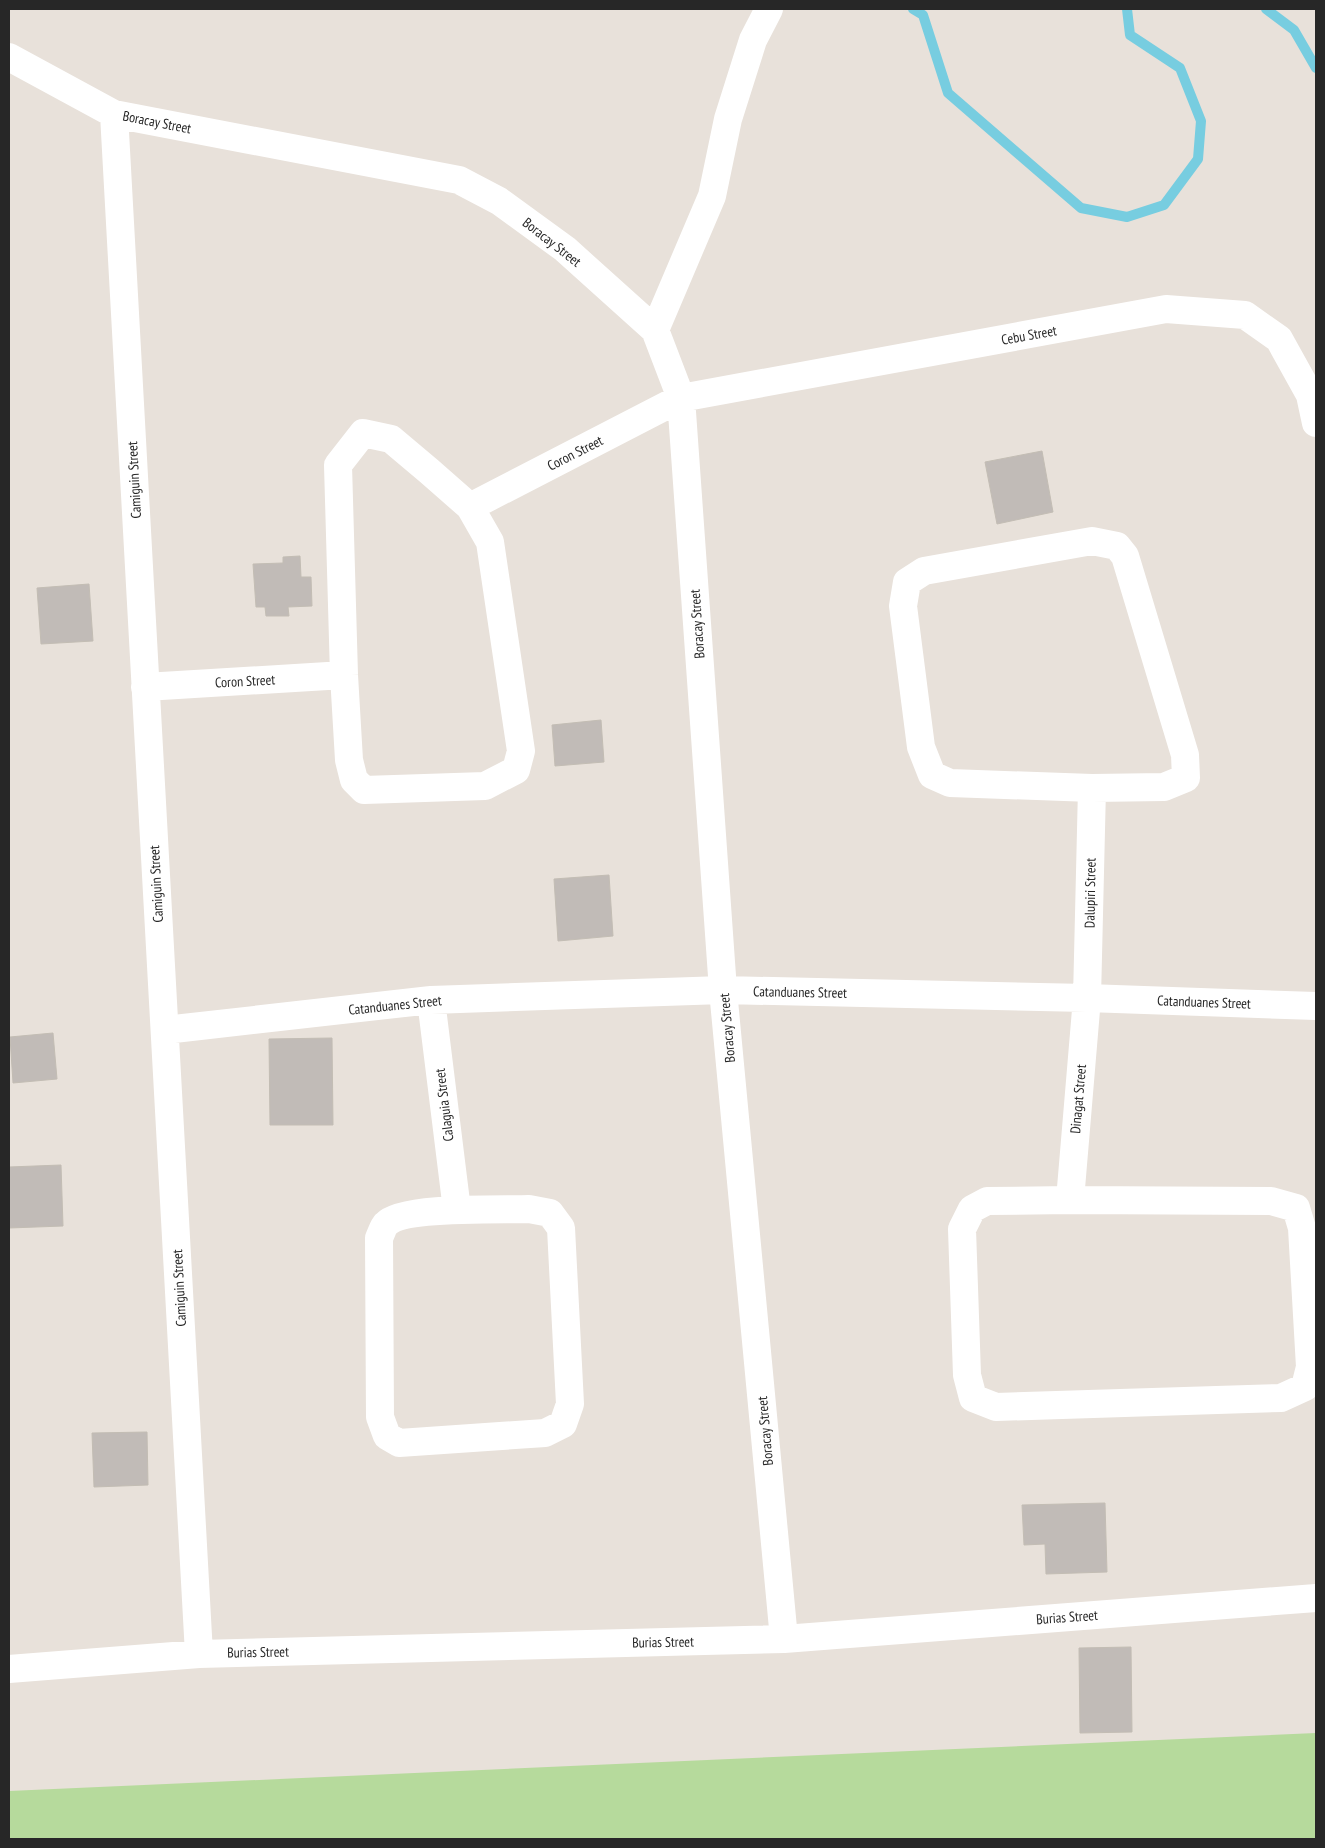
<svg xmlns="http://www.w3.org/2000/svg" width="1325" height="1848" font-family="'PT Sans Narrow',sans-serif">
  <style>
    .green { fill: #b6da9c }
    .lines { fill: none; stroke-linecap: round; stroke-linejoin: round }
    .stream { stroke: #77cde0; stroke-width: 10 }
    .building { fill: #c1bbb7; stroke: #c3bdb4 }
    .minor { stroke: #fff; stroke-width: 28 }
    .labels { text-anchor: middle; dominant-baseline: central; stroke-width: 4.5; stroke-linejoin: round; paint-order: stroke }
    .street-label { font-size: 14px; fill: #272727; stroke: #fff }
  </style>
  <rect width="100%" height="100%" fill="#e8e1da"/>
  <path class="green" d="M1316,1733V1839H9V1791Z"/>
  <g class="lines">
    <path class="stream" d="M913,9L923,15L948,93L1081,208L1127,217L1164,205L1198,159L1201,121L1180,68L1130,35L1127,9
      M1266,9L1294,30L1316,68"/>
  </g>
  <path class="building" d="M1042,451L1053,512L997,524L985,462Z
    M300,556L301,577H311L312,606L288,607L289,616H266L265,607H256L253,564L283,563V557Z
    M89,584L93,641L41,644L37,588Z
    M601,720L604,762L555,766L552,725Z
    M609,875L613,936L558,941L554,879Z
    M53,1033L57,1079L13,1083L10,1037Z
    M332,1038L333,1125H270L269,1039Z
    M61,1165L63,1226L9,1228V1167Z
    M147,1432L148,1485L94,1487L92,1433Z
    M1105,1503L1107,1572L1046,1574L1045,1544L1024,1545L1022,1505Z
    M1131,1647L1132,1732L1080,1733L1079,1648Z"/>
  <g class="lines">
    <path class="minor" d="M9,57L114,114L459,180L499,201L565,249L655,330L681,398L723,990L784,1639
      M114,114L199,1654
      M655,330L712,196L728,119L753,40L769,9
      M363,433L391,439L429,471L470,507L490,542L521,751L516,770L485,786L364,790L354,780L349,760L344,675L338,465Z
      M470,507L681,398L1166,309L1245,315L1279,339L1310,395L1316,423
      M1092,541L1117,546L1125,556L1185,755L1186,778L1164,787L1092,788L950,783L932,775L921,747L903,606L907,582L924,571Z
      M145,687L344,675
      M431,1000L457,1210
      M165,1030L431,1000L723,990L1087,998L1316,1006
      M1070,1200L1271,1201L1296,1208L1302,1228L1310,1367L1305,1387L1281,1398L996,1407L973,1398L967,1375L962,1229L972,1209L987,1201Z
      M1070,1200L1087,998L1092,788
      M529,1209L550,1213L561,1228L570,1404L563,1424L545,1433L399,1443L387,1436L380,1417L379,1238C381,1234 383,1227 386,1224C402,1206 502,1210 529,1209Z
      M9,1669L199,1654L784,1639L1316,1598"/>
  </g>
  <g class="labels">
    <g class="street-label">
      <text transform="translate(157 122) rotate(11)">Boracay Street</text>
      <text transform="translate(552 242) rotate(38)">Boracay Street</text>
      <text transform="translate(1029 335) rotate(-10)">Cebu Street</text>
      <text transform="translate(575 453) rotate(-27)">Coron Street</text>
      <text transform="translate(134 480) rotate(-93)">Camiguin Street</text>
      <text transform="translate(697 624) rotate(-94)">Boracay Street</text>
      <text transform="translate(245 681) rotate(-3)">Coron Street</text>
      <text transform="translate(156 884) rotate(-93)">Camiguin Street</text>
      <text transform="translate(1090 893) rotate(-89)">Dalupiri Street</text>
      <text transform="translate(800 992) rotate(1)">Catanduanes Street</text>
      <text transform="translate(1204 1002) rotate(2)">Catanduanes Street</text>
      <text transform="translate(395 1005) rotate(-6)">Catanduanes Street</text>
      <text transform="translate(727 1028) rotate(-95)">Boracay Street</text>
      <text transform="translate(1078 1099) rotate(-85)">Dinagat Street</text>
      <text transform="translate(444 1105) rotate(-97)">Calaguia Street</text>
      <text transform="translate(179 1288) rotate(-93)">Camiguin Street</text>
      <text transform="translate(765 1431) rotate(-95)">Boracay Street</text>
      <text transform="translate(1067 1617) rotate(-4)">Burias Street</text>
      <text transform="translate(663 1642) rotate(-1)">Burias Street</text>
      <text transform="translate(258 1652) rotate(-1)">Burias Street</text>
    </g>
  </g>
  <rect width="1325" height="1848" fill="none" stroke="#272727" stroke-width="20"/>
</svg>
